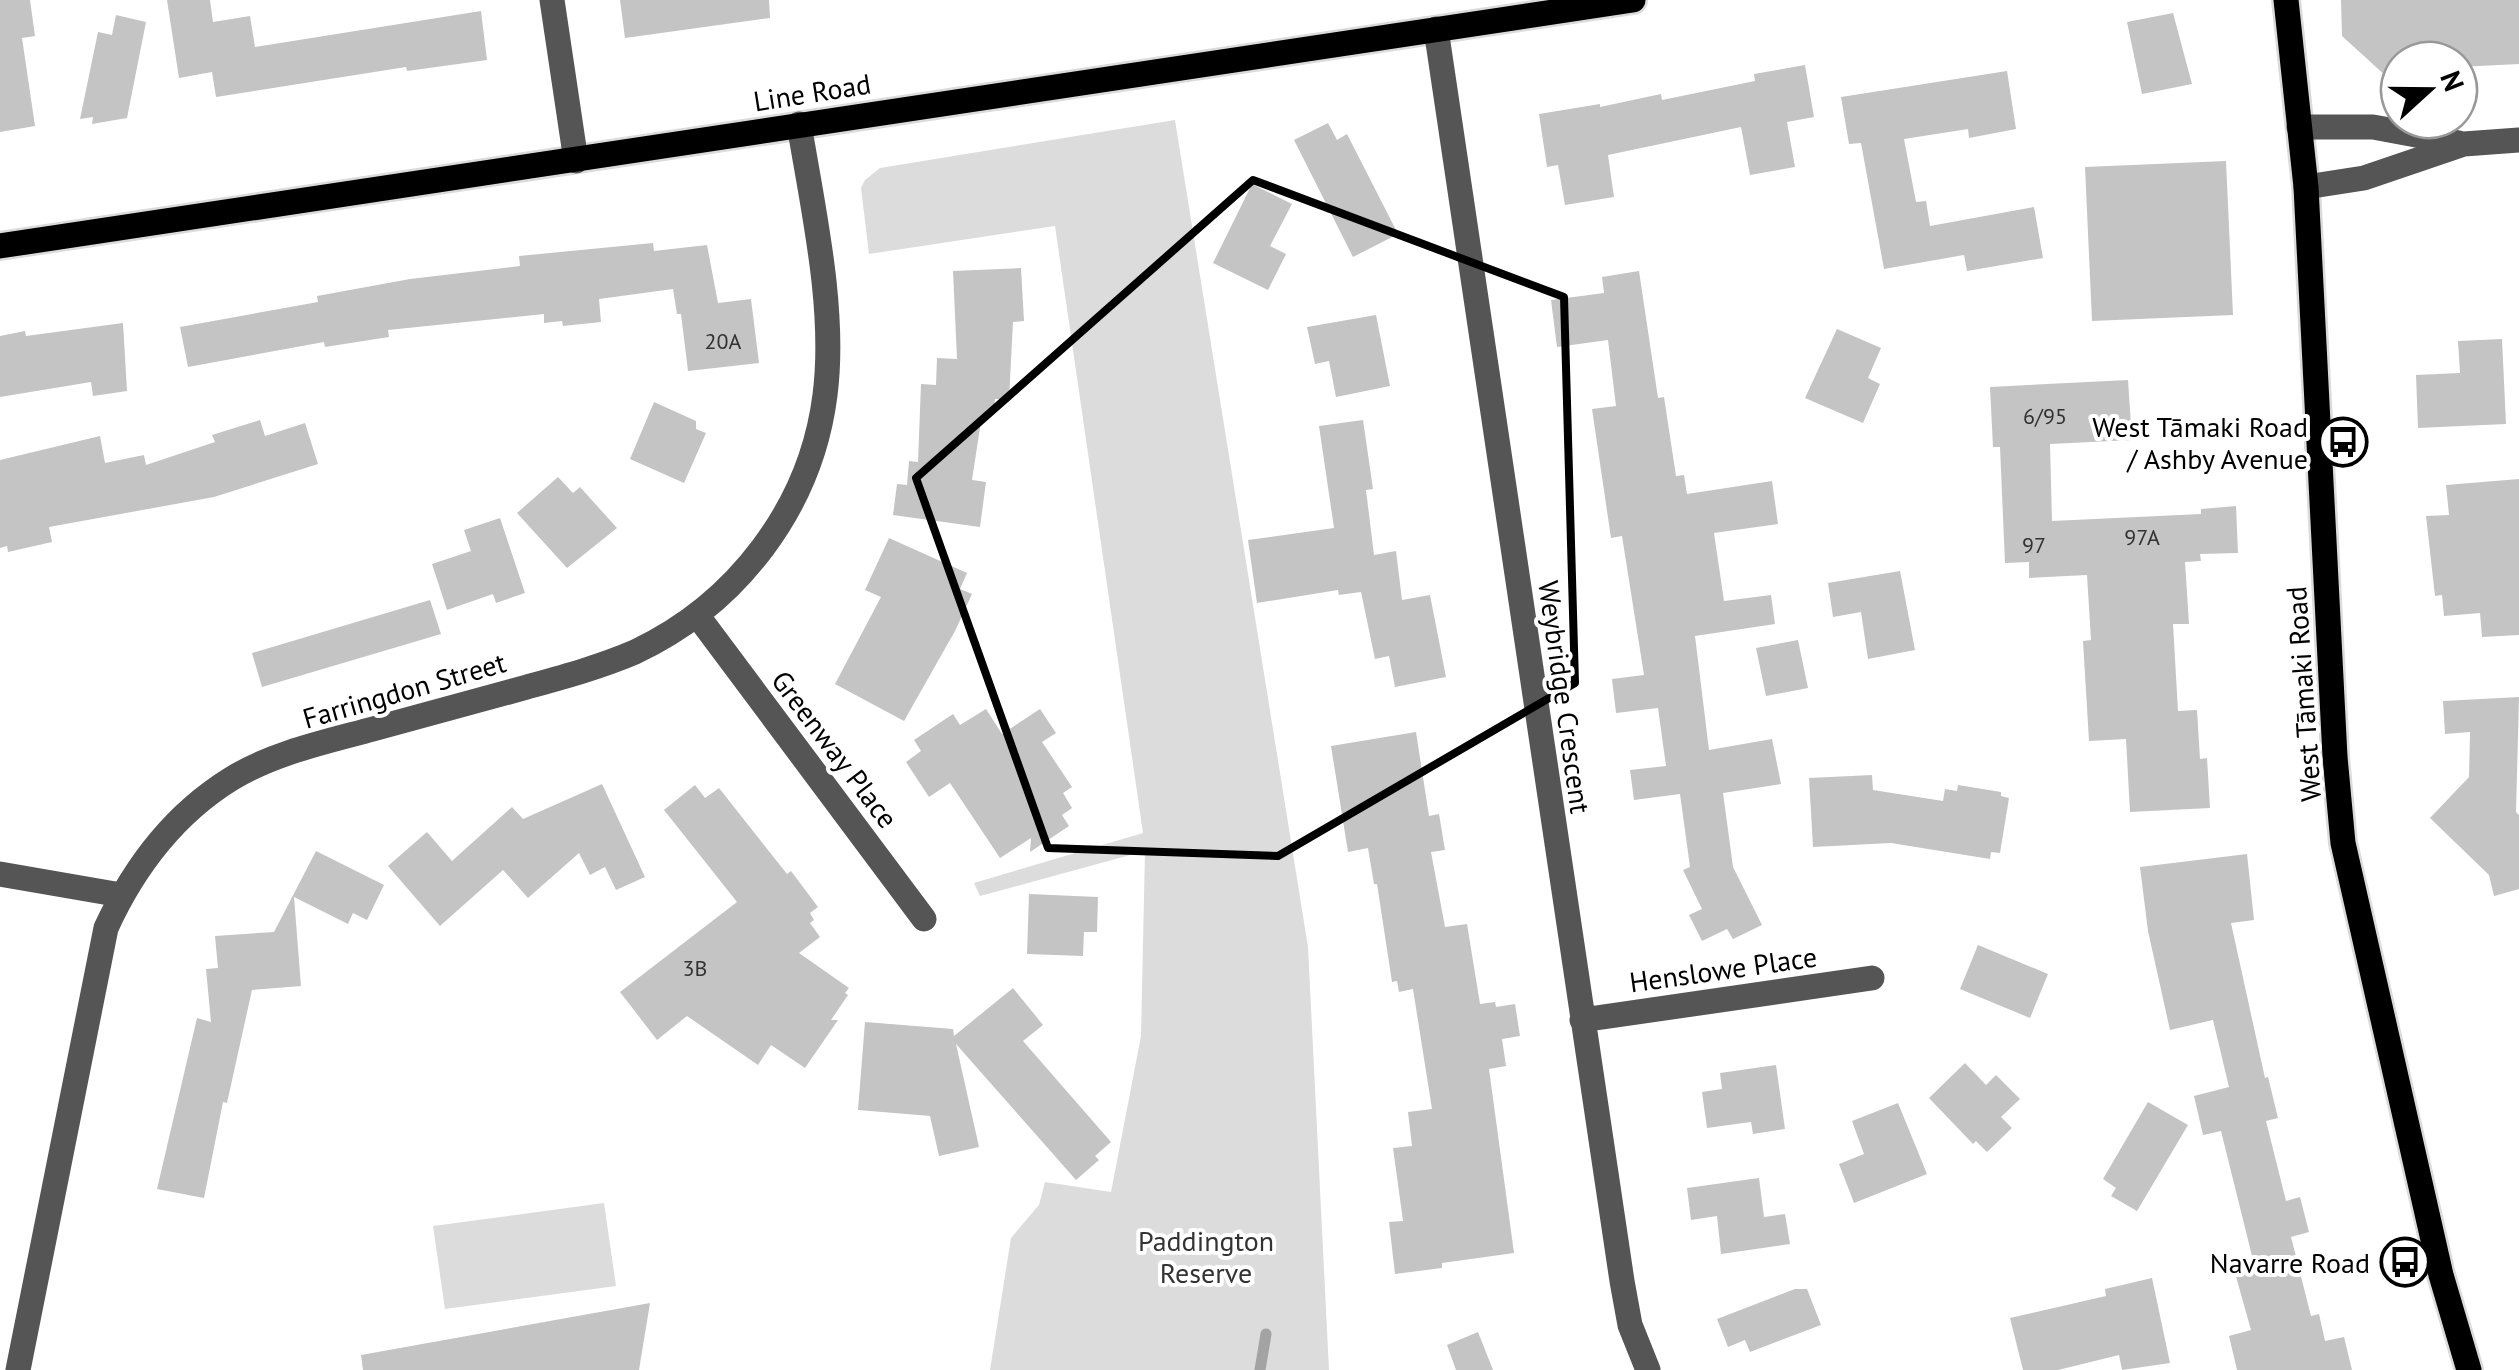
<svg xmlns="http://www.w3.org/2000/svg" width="2519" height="1370" font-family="'PT Sans',sans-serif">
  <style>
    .green { fill: #dcdcdc }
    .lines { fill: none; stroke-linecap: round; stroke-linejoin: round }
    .stream { stroke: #a3a3a3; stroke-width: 11 }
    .building { fill: #c4c4c4 }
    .major-casing { stroke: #dbdbdb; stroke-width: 30 }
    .minor { stroke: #555; stroke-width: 25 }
    .major { stroke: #000; stroke-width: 25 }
    .marked { fill: none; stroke: #000; stroke-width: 8; stroke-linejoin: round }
    .labels { text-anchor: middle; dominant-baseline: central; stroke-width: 8; stroke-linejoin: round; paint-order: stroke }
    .number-label { font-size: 22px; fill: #313131 }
    .street-label { font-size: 28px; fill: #000; stroke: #fff }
    .poi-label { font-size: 28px; fill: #000; stroke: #fff; text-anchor: end }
    .park-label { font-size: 28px; fill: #333; stroke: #fff }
  </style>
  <rect width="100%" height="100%" fill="#fff"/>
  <path class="green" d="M1175,120L1308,947L1329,1370H990L1011,1238L1039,1205L1045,1182L1111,1192L1141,1036L1145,851L980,896L974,883L1143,833L1055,226L869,254L861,188L865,180L880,168Z
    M604,1203L616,1286L445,1309L433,1226Z"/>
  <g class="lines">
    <path class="stream" d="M1260,1370L1266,1334"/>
  </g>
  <path class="building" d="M0,0H30L35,36L22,38L35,126L0,132Z
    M167,0H210L213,22L250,16L255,47L481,11L487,60L407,71L406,67L216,97L212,72L179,78Z
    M620,0H769L770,18L625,38Z
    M2341,0H2519V64L2459,67V60H2399V88L2342,36Z
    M2173,13L2192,84L2142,94L2127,22Z
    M116,15L146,22L127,118L92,124L93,117L80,119L98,32L112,35Z
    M1805,65L1814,117L1787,122L1795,167L1750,175L1741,127L1608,155L1614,197L1565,205L1558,165L1547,167L1539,114L1600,104V107L1661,94L1662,100L1755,81L1754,74Z
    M2007,71L2016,129L1969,138L1968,129L1904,139L1916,202L1926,201L1930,226L2034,207L2043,258L1967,271L1964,255L1884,269L1861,143L1849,144L1841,97Z
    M1328,123L1337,140L1347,134L1398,234L1353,257L1294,140Z
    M2226,161L2233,315L2092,321L2085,167Z
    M1252,184L1292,204L1270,246L1286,254L1268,290L1213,263Z
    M653,243L654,251L707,245L718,303L751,299L759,363L688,371L681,314H677L673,289L599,299L601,322L563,326L562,321L544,323V314L388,330L389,337L325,347L324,342L188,367L180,327L318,302L317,296L410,279L520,266L519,256Z
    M1021,268L1024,321L1013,322L1009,399H995L994,412H987L986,421H981L972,480L986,482L980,527L893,515L897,484L907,485L909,461L918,462L921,384L936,385L937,358L957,359L953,271Z
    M1639,271L1658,398L1664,397L1676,476L1684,475L1687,494L1772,481L1778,524L1714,533L1724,601L1771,595L1775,624L1695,636L1709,750L1772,739L1781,784L1723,793L1733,867L1762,925L1733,939L1727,929L1702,941L1689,915L1702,909L1683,870L1690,867L1680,794L1634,800L1630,770L1666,766L1658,708L1616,713L1612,679L1644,675L1622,536L1611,538L1592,409L1616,406L1608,340L1557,347L1551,300L1604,293L1602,277Z
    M1376,315L1390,386L1336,397L1329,361L1315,364L1307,327Z
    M123,323L127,391L93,396L91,382L0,397V336L25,331L26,336Z
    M1837,329L1881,348L1868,378L1880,384L1863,423L1805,398Z
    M2502,339L2506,424L2418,428L2416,375L2460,373L2458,341Z
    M2128,380L2132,440L2050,444L2052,521L2201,514V509L2236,506L2238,553L2200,554L2201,561L2185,562L2189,624H2173L2178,711L2197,710L2200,759L2207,758L2210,808L2130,812L2126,739L2089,741L2083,641L2091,640L2087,575L2029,578V562L2005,563L2000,447H1993L1990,387Z
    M654,402L696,421V429L706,433L684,483L630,459Z
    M260,420L265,436L305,423L318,464L214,497L49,527L52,542L8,552L7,546L0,548V460L100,436L105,463L144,455L146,465L215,442L212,435Z
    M1363,420L1373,489L1366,490L1374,555L1396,551L1402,600L1430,595L1446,677L1395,687L1389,656L1375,659L1361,592L1339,595L1338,590L1257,603L1248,540L1334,528L1319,426Z
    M558,477L573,493L580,487L617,528L567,568L517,513Z
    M2519,479V635L2482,637L2480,613L2444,616L2442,595L2435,596L2426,516L2449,515L2446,485Z
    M500,518L525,593L496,603L493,594L447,610L432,564L471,551L464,530Z
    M889,538L967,573L960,589L972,594L955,631L904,721L835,684L881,597L865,590Z
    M1900,571L1915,650L1868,659L1861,612L1833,617L1828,583Z
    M430,600L441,634L262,687L252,653Z
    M1798,640L1808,688L1766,696L1756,648Z
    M2519,697L2516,812L2519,815V889L2494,896L2489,875L2430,818L2469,777L2470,732L2445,734L2443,701Z
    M986,709L1002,734L1040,709L1056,733L1042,742L1072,787L1063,793L1072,808L1062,815L1069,826L1030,852L1031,838L1000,858L950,783L929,797L906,762L921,751L914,740L953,714L960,725Z
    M1416,732L1429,816L1439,814L1445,850L1431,852L1445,927L1467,924L1480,1004L1495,1002L1496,1007L1515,1004L1520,1036L1502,1039L1506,1066L1489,1069L1514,1253L1442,1263V1268L1395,1274L1389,1222L1403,1221L1393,1148L1412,1146L1408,1112L1432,1109L1413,989L1399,992L1397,981L1392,982L1377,884H1374L1368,848L1348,852L1331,746Z
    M1872,775L1873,790L1943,801L1945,789L1957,791L1958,785L2001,792V796L2009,798L2000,853L1991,852L1990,859L1891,843L1813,847L1809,778Z
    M602,784L645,877L616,890L605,867L590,875L579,853L528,898L503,870L440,926L388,866L427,832L452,861L512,807L523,819Z
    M695,785L705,798L719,788L787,874L791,871L818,907L810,913L814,920L810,923L820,937L799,953L849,988L845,993L848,995L831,1020H838L805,1068L771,1045L758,1065L687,1016L657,1040L620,992L737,902L664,810Z
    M316,851L384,885L367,920L353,913L348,924L294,897L301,986L252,990L227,1103L223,1102L204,1198L157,1189L197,1018L211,1022L206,969L218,968L215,936L274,932Z
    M2247,854L2254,920L2231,923L2265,1078L2268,1077L2278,1118L2266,1121L2286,1201L2300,1197L2309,1232L2291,1237L2311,1316L2319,1314L2325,1341L2344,1337L2352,1370H2237L2229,1336L2251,1330L2235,1273L2255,1268L2221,1131L2203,1135L2194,1096L2229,1087L2213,1020L2170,1030L2148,931L2140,867Z
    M1029,894L1098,897L1097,932H1084L1083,956L1027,954Z
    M1978,945L2048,974L2030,1018L1960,989Z
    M1013,988L1043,1025L1023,1041L1111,1142L1095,1156L1099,1160L1076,1180L956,1044L979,1147L939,1156L930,1116L858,1110L865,1022L953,1029L954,1036Z
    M1965,1063L1986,1085L1996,1075L2020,1099L2001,1117L2012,1128L1987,1152L1976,1141L1973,1144L1929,1098Z
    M1776,1065L1785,1129L1753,1134L1751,1122L1707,1128L1702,1092L1722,1089L1720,1073Z
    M2148,1102L2188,1125L2137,1211L2111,1196L2116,1188L2103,1179Z
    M1898,1103L1927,1174L1854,1203L1839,1164L1864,1154L1852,1121Z
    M1759,1178L1764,1217L1785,1214L1790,1244L1721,1254L1717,1216L1691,1220L1687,1188Z
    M2152,1278L2170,1363L2122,1370L2119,1355L2058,1370H2023L2010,1318L2106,1296L2105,1289Z
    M1795,1289H1807L1821,1325L1750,1352L1745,1340L1728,1347L1717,1319Z
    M650,1303L639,1370H363L361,1355Z
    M1478,1332L1493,1370H1456L1447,1345Z"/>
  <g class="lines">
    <g class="major-casing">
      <path id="major" d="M2286,0L2306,187L2335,757L2343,843L2441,1275L2469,1370
        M0,246L1633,0"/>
    </g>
    <path class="minor" d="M552,0L576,161
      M1436,29L1622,1281L1630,1325L1648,1370
      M2299,127H2373L2459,143
      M2306,187L2364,178L2464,144L2519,140
      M697,615L924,919
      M0,874L121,895
      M1582,1020L1872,978
      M18,1370L106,928C134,867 173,815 231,779C273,753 325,742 373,729C424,715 475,701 527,687C563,677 600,667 635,652C737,604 811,507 825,395C836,310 813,209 799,124"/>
    <use href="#major" class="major"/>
  </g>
  <path class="marked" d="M1253,180L1564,297L1575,683L1278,856L1048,848L916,478Z"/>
  <defs>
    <g id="bus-ring" transform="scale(2.5)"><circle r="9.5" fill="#fff" stroke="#000" stroke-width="1.5"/><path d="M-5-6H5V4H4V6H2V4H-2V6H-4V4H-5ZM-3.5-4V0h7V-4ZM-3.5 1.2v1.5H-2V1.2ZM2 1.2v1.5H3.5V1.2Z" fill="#000"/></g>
  </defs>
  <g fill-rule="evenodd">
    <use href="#bus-ring" x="2343" y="442"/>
    <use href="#bus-ring" x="2405" y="1262"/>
  </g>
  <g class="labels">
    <g class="number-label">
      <text x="723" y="341">20A</text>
      <text x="2045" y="416">6/95</text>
      <text x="2142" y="537">97A</text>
      <text x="2034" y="545">97</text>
      <text x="695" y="968">3B</text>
    </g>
    <g class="street-label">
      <text transform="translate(812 92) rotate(-9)">Line Road</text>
      <text transform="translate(404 690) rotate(-16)">Farringdon Street</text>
      <text transform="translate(2303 694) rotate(-94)">West Tāmaki Road</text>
      <text transform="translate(1565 697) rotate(82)">Weybridge Crescent</text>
      <text transform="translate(835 749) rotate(53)">Greenway Place</text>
      <text transform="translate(1723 969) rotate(-8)">Henslowe Place</text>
    </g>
    <g class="poi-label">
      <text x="2308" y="426">West Tāmaki Road<tspan x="2308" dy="32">/ Ashby Avenue</tspan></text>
      <text x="2370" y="1262">Navarre Road</text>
    </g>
    <g class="park-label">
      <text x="1206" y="1240">Paddington<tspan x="1206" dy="32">Reserve</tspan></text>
    </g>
  </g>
  <g transform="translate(2429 90) rotate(69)"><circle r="48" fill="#ffffff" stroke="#999999" stroke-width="2.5"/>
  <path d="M0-8L18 38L0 25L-18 38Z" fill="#000000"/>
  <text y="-15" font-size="28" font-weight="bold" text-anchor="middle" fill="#000000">N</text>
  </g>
</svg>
